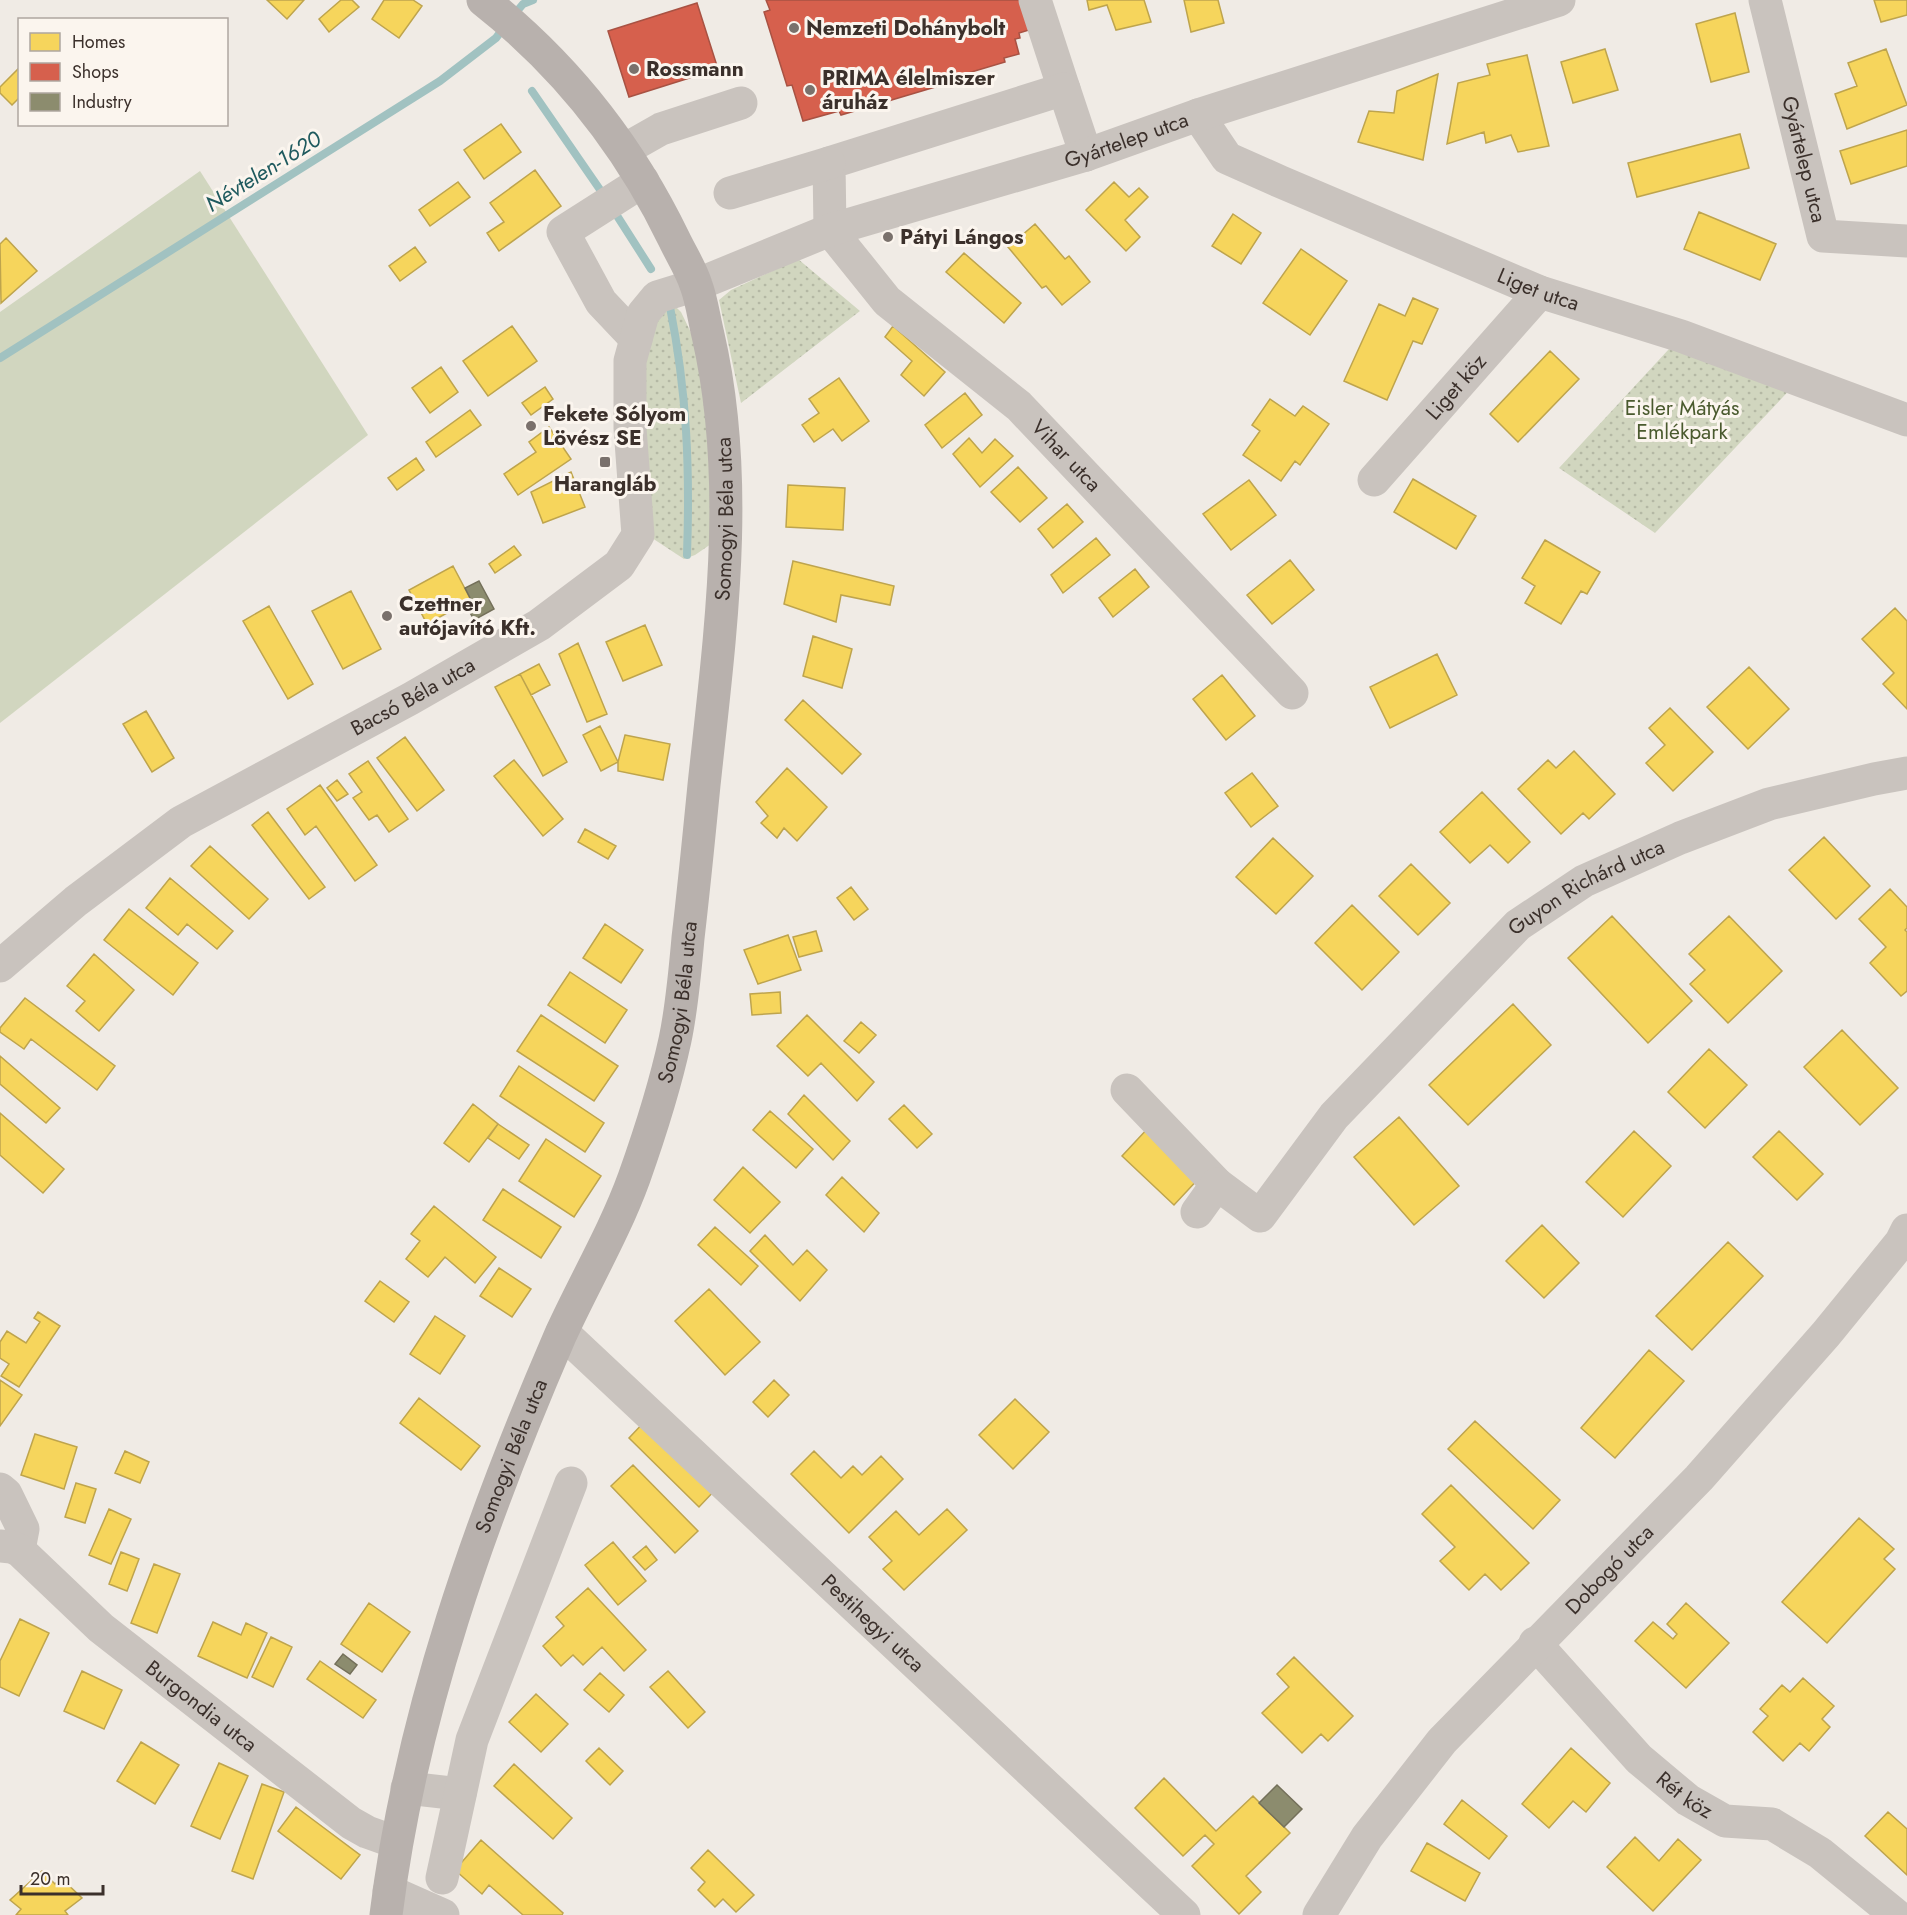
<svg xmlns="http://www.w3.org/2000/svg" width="1907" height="1915" font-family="Jost,sans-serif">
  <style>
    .grass { fill: #d1d6bf }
    .park { fill: url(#park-dots) }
    .homes { fill: #f6d55c; stroke: #bea44d; stroke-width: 1.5 }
    .shops { fill: #d6604d; stroke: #a85243; stroke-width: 1.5 }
    .industry { fill: #8c8c6e; stroke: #74705a; stroke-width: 1.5 }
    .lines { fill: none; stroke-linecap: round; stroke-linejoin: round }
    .stream { stroke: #a1c2c1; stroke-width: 8 }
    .minor { stroke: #c9c3be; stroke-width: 33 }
    .major { stroke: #b8b1ad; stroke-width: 33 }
    .poi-dot { fill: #7a716c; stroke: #fbf5ee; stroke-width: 2 }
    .labels { text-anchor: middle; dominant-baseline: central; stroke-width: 6; stroke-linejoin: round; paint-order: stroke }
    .poi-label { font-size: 21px; font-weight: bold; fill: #3b302b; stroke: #fbf5ee; text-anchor: start }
    .street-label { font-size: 21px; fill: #3b302b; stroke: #fbf5ee }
    .park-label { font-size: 21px; fill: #4a5a2e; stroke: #fbf5ee }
    .water-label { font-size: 22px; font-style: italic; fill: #1f5a5e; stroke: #fbf5ee }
  </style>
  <defs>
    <pattern id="park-dots" width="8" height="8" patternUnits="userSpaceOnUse" patternTransform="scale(1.5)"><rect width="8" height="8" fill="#d1d6bf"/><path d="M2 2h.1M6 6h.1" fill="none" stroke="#b4b8a4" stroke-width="1.8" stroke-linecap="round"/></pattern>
  </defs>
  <rect width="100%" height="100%" fill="#f0ebe5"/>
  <path class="grass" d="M200,171L368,435L0,723V312Z"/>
  <path class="park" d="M798,259L860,311L741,403L719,300L731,290Z
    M671,302L681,312L695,341L709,426L711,544L695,555L684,559L652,538L638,399L653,328Z
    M1681,336L1799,380L1655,533L1559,468Z"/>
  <path class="homes" d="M267,0H304L287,19Z
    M341,0H352L359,7L329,32L319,19Z
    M384,0H413L422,6L399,38L372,19Z
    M1087,0H1144L1151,22L1116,30L1107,5L1089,10Z
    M1184,0H1218L1224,23L1191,32Z
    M1874,0H1907V15L1881,22Z
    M1735,13L1749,72L1711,82L1696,24Z
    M1605,49L1618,90L1573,103L1561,62Z
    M1886,49L1907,105L1847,129L1835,94L1857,86L1848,63Z
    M1527,55L1549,146L1518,152L1511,135L1486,143L1484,132L1447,144L1458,83L1490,75L1487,64Z
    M18,69L20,70V97L12,105L0,93V87Z
    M1438,74L1423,160L1358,142L1369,111L1394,113L1397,91Z
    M501,124L521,152L484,179L464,150Z
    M1907,130V166L1851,184L1840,151Z
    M1740,134L1749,168L1637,197L1628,163Z
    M535,170L561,206L499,251L487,233L504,222L490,203Z
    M458,182L470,197L430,226L419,210Z
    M1114,182L1129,197L1139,188L1148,197L1125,220L1140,237L1126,251L1086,210Z
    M1699,212L1776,244L1760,280L1684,249Z
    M1233,214L1261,233L1241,264L1212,246Z
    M1035,224L1065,259L1069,256L1090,282L1062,305L1046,286L1042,288L1008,247Z
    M6,238L37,271L1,303L0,244Z
    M415,247L426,262L400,281L389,266Z
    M1301,249L1347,281L1310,335L1263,303Z
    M964,253L1021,303L1004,323L946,272Z
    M1413,298L1438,309L1422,344L1413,341L1387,400L1344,381L1379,304L1405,316Z
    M512,326L537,361L488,396L463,361Z
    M893,326L945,372L924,396L901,375L912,361L885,337Z
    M1550,351L1579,379L1518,442L1490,414Z
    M441,367L458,392L430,413L412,388Z
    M839,378L869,421L842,441L833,429L814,442L802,425L819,413L809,399Z
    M545,387L553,399L531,415L522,403Z
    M965,393L982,415L942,448L925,425Z
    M1270,399L1295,416L1303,406L1329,424L1300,465L1295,461L1281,481L1243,455L1260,431L1252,425Z
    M470,410L481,425L436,457L426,442Z
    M549,427L571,459L518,495L504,474L536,452L529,442Z
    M969,438L982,453L995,439L1013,456L980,487L953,454Z
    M416,458L424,470L397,490L388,478Z
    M1018,467L1047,498L1020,522L991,492Z
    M571,472L585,507L543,523L531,492Z
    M1413,479L1476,516L1456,549L1394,512Z
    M1249,480L1276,515L1231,550L1203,514Z
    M788,485L845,488L843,530L786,527Z
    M1067,504L1083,522L1053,548L1038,529Z
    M1096,538L1110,555L1063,593L1051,575Z
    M1545,540L1600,572L1587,594L1581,591L1561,624L1525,603L1535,586L1522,578Z
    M514,546L521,555L495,573L489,564Z
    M1290,560L1314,590L1272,624L1247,595Z
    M793,561L894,586L890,605L841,595L836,622L784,604Z
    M453,566L471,600L427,624L409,590Z
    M1135,569L1149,587L1113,617L1099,598Z
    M351,591L381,649L343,669L312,611Z
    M269,606L313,684L288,699L243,621Z
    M1895,608L1907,621V709L1883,684L1894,673L1862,639Z
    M645,625L662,665L623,681L606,642Z
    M813,636L852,649L842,688L803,676Z
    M578,643L607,714L587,722L559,654Z
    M1437,654L1457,695L1390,728L1370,687Z
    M539,664L550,685L531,695L520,674Z
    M1749,667L1789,709L1748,749L1707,707Z
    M520,674L567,762L543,776L495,687Z
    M1222,675L1255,716L1226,740L1193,699Z
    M803,700L861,754L842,774L785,720Z
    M1670,708L1713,752L1673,791L1646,763L1665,745L1649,728Z
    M146,711L174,758L152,772L123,724Z
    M600,726L618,762L601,771L583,735Z
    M625,735L670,744L663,780L618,771V762Z
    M405,737L444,790L417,811L377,758Z
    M1574,751L1615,794L1589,819L1583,813L1561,834L1518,789L1548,760L1556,768Z
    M514,760L563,819L543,836L494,776Z
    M368,761L408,819L389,832L377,815L369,820L353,798L362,792L349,774Z
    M787,768L827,807L797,841L784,828L777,838L761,823L768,816L756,802Z
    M1252,773L1278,806L1251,827L1225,793Z
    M337,780L348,794L337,801L327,788Z
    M320,785L377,865L355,881L316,826L305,835L287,809Z
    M1482,792L1530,842L1508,863L1490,845L1470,863L1440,832Z
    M268,812L325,887L309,899L252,825Z
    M585,829L616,846L608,859L578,842Z
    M1824,837L1870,886L1836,919L1789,870Z
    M1273,838L1313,876L1276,914L1236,877Z
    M210,846L268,899L249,919L191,866Z
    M1411,864L1450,903L1418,935L1379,896Z
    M170,878L233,931L217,949L187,924L178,935L146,908Z
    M851,887L868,909L854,920L837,898Z
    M1890,889L1907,907V928L1905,930L1907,932V991L1901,996L1870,963L1886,947L1859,919Z
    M1352,905L1399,952L1362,990L1315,943Z
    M129,909L198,963L173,995L104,940Z
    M1612,916L1692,1001L1648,1043L1568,958Z
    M1729,916L1782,971L1728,1023L1690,984L1705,970L1689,954Z
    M605,924L643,950L621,983L583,958Z
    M816,931L822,951L799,957L793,937Z
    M788,935L801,970L758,984L744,950Z
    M94,954L134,990L99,1031L76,1011L85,1001L67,986Z
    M570,972L627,1010L605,1043L548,1005Z
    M780,992L781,1013L752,1015L750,994Z
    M25,998L115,1066L97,1090L31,1039L24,1049L0,1032V1028Z
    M1513,1004L1551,1045L1468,1125L1429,1085Z
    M541,1015L618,1066L594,1101L517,1051Z
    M807,1015L874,1082L857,1101L821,1063L808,1076L777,1046Z
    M861,1022L876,1035L859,1053L844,1041Z
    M1842,1030L1898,1088L1860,1125L1804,1067Z
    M1709,1049L1747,1085L1705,1128L1668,1092Z
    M0,1056L60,1108L46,1123L0,1084Z
    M519,1066L604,1123L585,1152L500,1096Z
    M804,1095L850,1141L833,1160L788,1114Z
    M473,1104L498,1124L469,1162L444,1143Z
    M904,1105L932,1134L917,1148L889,1119Z
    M770,1111L813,1149L796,1168L753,1130Z
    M0,1113L64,1169L43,1193L0,1155Z
    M1399,1117L1459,1186L1414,1225L1354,1157Z
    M498,1124L529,1145L519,1159L488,1138Z
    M1149,1127L1201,1176L1174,1205L1122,1156Z
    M1634,1131L1671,1166L1623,1217L1586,1182Z
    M1779,1131L1823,1174L1797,1200L1753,1157Z
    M546,1139L601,1176L574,1217L519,1181Z
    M743,1167L780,1202L750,1233L714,1200Z
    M842,1177L879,1213L864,1232L826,1195Z
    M503,1189L561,1227L541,1258L483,1220Z
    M434,1206L496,1257L475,1283L445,1257L428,1277L406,1259L420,1241L411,1234Z
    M1542,1225L1579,1263L1544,1298L1506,1261Z
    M715,1227L758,1266L741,1285L698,1245Z
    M765,1235L793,1265L807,1250L827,1270L800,1301L750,1251Z
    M1728,1242L1763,1276L1692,1350L1656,1316Z
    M499,1268L531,1289L512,1317L480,1296Z
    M380,1281L409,1302L394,1322L365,1301Z
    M709,1289L760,1342L725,1375L675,1321Z
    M38,1312L60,1326L19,1387L1,1376L9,1364L0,1358V1342L7,1331L26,1343L40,1322L34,1318Z
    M435,1316L465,1336L440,1374L410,1354Z
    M1649,1350L1684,1381L1615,1458L1581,1428Z
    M0,1380L22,1395L0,1426Z
    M774,1380L789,1395L768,1417L753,1402Z
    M419,1398L480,1446L461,1470L400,1423Z
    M1015,1399L1049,1432L1013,1469L979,1435Z
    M646,1420L716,1489L699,1507L629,1438Z
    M1475,1421L1560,1500L1533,1529L1448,1449Z
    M35,1434L77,1447L64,1489L21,1475Z
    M125,1451L149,1462L140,1483L115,1473Z
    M814,1451L841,1478L853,1466L862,1475L881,1456L903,1479L849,1533L791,1474Z
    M633,1465L698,1531L675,1553L611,1486Z
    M76,1483L96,1489L85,1523L65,1517Z
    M1451,1485L1529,1563L1501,1590L1485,1574L1469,1590L1440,1561L1455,1547L1422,1514Z
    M109,1509L131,1519L111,1564L89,1555Z
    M947,1509L967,1530L904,1590L883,1569L892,1561L869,1537L896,1511L919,1535Z
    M1859,1518L1894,1549L1884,1559L1895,1569L1827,1643L1782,1602Z
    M613,1542L646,1581L618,1605L585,1565Z
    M646,1546L657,1560L645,1570L633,1557Z
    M121,1552L139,1559L127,1591L109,1584Z
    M154,1564L180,1574L157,1633L131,1623Z
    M588,1588L646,1650L624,1671L602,1647L583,1665L573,1655L561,1666L543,1646L564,1626L556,1617Z
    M369,1603L410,1632L382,1672L341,1644Z
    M1686,1603L1729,1643L1686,1688L1635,1641L1653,1622L1673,1639L1677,1634L1667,1624Z
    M20,1619L49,1633L19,1696L0,1687V1661Z
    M213,1622L241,1635L246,1623L267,1633L247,1678L198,1656Z
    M271,1637L292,1647L273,1687L252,1677Z
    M1294,1657L1353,1716L1328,1741L1321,1734L1302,1753L1262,1713L1289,1687L1277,1674Z
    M320,1661L376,1700L363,1718L307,1679Z
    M82,1671L122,1690L104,1729L64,1711Z
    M668,1671L705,1712L688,1728L650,1687Z
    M600,1673L624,1695L609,1712L584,1690Z
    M1803,1678L1834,1706L1822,1719L1830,1727L1809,1751L1800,1743L1783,1761L1753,1732L1768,1716L1760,1709L1782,1685L1790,1692Z
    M536,1694L568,1724L541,1752L509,1722Z
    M141,1742L179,1765L155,1804L117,1781Z
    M599,1748L623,1771L610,1785L586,1761Z
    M1571,1748L1610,1783L1586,1812L1573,1801L1549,1828L1522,1804Z
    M219,1763L248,1776L220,1839L191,1826Z
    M514,1764L572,1818L553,1839L494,1786Z
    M1164,1778L1216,1831L1253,1796L1290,1833L1246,1876L1261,1892L1239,1914L1192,1866L1214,1844L1205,1835L1183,1856L1135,1808Z
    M262,1784L284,1792L253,1879L232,1871Z
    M1462,1800L1507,1836L1489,1859L1444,1824Z
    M296,1807L360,1855L341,1879L278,1831Z
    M1888,1812L1907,1829V1875L1865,1836Z
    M1635,1837L1659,1861L1678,1839L1701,1860L1653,1911L1607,1867Z
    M481,1840L563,1913L562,1915H523L489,1885L482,1894L455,1870Z
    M1427,1843L1480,1873L1465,1901L1411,1871Z
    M708,1850L754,1895L736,1912L723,1899L715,1907L698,1890L705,1882L691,1868Z
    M42,1871L55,1884L61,1878L82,1898L65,1911L68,1915H16L21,1909L10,1900Z"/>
  <path class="shops" d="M766,0H1023L1032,29L1019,33L1020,38L1015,39L1019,54L1004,58L1005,62L968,73L969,77L841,115L839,111L803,121L792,85L787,86L764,12L770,10Z
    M697,3L718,69L629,97L608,31Z"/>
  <path class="industry" d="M479,581L494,609L474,620L465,603L471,600L465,588Z
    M343,1654L357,1665L350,1674L335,1664Z
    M1277,1785L1302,1809L1284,1827L1259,1803Z"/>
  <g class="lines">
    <path class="stream" d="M513,16L523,4L533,0
      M532,91L603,194
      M614,211L651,269
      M670,307C687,393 690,468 687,555
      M0,358L440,81L496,38L505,26"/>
    <g class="minor">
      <path d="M1035,0L1064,89"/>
      <path id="s1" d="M1765,0L1823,236L1907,241"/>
      <path id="s2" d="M1198,115L1227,158L1281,182L1540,292L1681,336L1907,420"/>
      <path d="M624,150L661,129L741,103"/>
      <path id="s3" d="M1086,155L1064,89L829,163L830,230L887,301L1019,406L1292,693"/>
      <path d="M730,193L829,163"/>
      <path d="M636,339L601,302L563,232L643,181"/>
      <path id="s4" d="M1374,480L1540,292"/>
      <path id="s5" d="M0,966L76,901L181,822L410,699L539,625L619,565L638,535L630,428V361L643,314L657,297L696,285L830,230L1086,155L1198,115L1559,0"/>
      <path d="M1127,1090L1217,1184"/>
      <path id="s6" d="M1197,1212L1217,1184L1260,1216L1334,1116L1518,925L1584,881L1680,838L1769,804L1874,779L1907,773"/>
      <path id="s7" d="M562,1332L1184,1915"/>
      <path d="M0,1489L6,1494L23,1529L19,1550"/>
      <path id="s8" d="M0,1546L11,1547L19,1550L101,1628L351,1823L367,1832L395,1842"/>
      <path id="s9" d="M1535,1643L1639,1759L1688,1800L1725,1821L1772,1824L1820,1853L1896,1915"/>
      <path d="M407,1788L460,1794"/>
      <path d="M442,1878L472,1740L571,1483"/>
      <path d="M389,1891L443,1915"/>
      <path id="s10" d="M1319,1915L1367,1837L1442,1741L1699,1478L1826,1334L1901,1242L1907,1230"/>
    </g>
    <path class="major" id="s11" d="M386,1915C411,1714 480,1521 560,1336C584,1283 614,1233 634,1178C650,1133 665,1086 675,1040C682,1007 685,972 688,938C694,887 699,836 704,785C720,635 742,483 708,335C704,319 702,301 696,285C691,269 681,254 674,239C629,146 564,64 483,0"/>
  </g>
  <g class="poi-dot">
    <circle cx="794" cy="28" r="6"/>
    <circle cx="634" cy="69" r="6"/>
    <circle cx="810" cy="90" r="6"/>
    <circle cx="888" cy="237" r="6"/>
    <circle cx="531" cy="426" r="6"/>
    <rect x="599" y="456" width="12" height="12" rx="3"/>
    <circle cx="387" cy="616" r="6"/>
  </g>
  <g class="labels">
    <g class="poi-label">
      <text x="806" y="28">Nemzeti Dohánybolt</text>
      <text x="646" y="69">Rossmann</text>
      <text x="822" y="78">PRIMA élelmiszer<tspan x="822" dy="24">áruház</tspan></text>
      <text x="900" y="237">Pátyi Lángos</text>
      <text x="543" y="414">Fekete Sólyom<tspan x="543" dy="24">Lövész SE</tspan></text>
      <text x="605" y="484" text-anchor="middle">Harangláb</text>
      <text x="399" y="604">Czettner<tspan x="399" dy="24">autójavító Kft.</tspan></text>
    </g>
    <g class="street-label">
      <text stroke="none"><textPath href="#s5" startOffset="1516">Gyártelep utca</textPath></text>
      <text stroke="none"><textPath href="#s1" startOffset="164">Gyártelep utca</textPath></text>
      <text stroke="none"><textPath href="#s2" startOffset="390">Liget utca</textPath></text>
      <text stroke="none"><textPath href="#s4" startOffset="124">Liget köz</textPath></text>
      <text stroke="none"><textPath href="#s3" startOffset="711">Vihar utca</textPath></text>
      <text stroke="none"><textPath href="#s11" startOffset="1449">Somogyi Béla utca</textPath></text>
      <text stroke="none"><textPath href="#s5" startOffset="495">Bacsó Béla utca</textPath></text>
      <text stroke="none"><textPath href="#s6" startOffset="556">Guyon Richárd utca</textPath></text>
      <text stroke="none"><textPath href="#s11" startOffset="963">Somogyi Béla utca</textPath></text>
      <text stroke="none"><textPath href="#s11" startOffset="477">Somogyi Béla utca</textPath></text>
      <text stroke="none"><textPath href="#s10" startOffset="453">Dobogó utca</textPath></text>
      <text stroke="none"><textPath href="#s7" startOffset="426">Pestihegyi utca</textPath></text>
      <text stroke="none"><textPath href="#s8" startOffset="260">Burgondia utca</textPath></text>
      <text stroke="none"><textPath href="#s9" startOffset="214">Rét köz</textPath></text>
    </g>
    <g class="park-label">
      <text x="1682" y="408">Eisler Mátyás<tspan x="1682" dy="24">Emlékpark</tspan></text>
    </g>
    <g class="water-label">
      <text transform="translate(263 171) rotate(-32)">Névtelen-1620</text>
    </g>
  </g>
  <rect x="18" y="18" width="210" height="108" fill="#fbf5ee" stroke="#aea6a0" stroke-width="1.5"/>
  <rect x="30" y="33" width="30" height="18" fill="#f6d55c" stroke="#aea6a0" stroke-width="1.5"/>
  <text x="72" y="48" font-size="18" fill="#3b302b">Homes</text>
  <rect x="30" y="63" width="30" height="18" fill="#d6604d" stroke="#aea6a0" stroke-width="1.5"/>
  <text x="72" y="78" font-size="18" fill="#3b302b">Shops</text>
  <rect x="30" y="93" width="30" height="18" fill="#8c8c6e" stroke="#aea6a0" stroke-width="1.5"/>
  <text x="72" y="108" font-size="18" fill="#3b302b">Industry</text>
  <path d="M21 1885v9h82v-9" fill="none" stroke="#3b302b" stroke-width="3"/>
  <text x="30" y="1885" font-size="18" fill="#3b302b" stroke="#fbf5ee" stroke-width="4.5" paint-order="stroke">20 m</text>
</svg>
